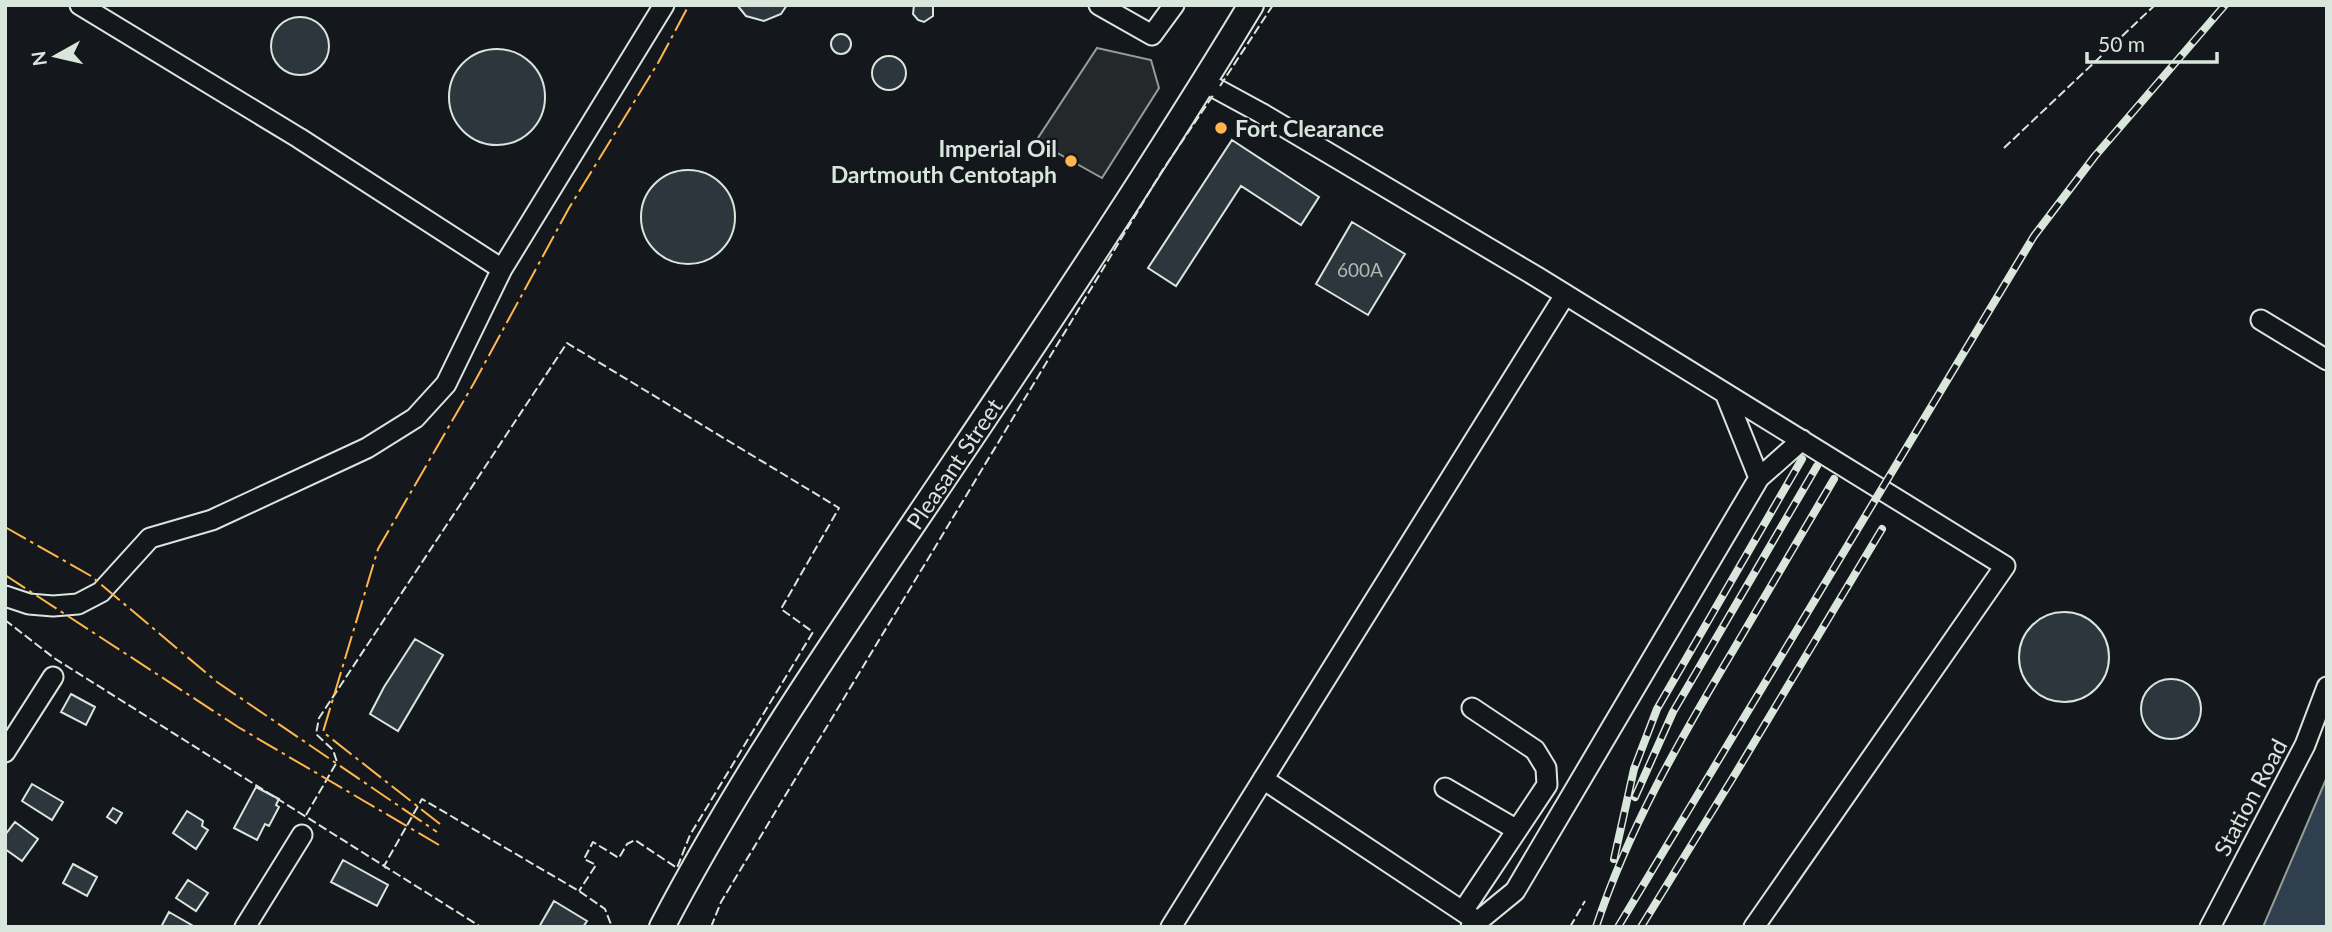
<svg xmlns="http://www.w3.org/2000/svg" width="2332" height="932" font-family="Lato,sans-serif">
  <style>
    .parking { fill: #24282b; stroke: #939e99; stroke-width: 2 }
    .water { fill: #2f3f4d; stroke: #939e99; stroke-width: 2 }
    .building { fill: #2c363c; stroke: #d8e6dc; stroke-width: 2 }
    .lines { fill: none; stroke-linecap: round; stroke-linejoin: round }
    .minor-casing { stroke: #d8e6dc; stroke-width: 23 }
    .major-casing { stroke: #d8e6dc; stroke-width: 28 }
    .minor { stroke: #14181c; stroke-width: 19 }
    .major { stroke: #14181c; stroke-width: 24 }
    .rail-casing { stroke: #d8e6dc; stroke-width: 8 }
    .rail { stroke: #14181c; stroke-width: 5; stroke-dasharray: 16; stroke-linecap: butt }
    .fence { stroke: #d8e6dc; stroke-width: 2; stroke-dasharray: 9 3.5; stroke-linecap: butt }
    .power { stroke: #ffb74d; stroke-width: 2; stroke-dasharray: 24 5 3.5 5; stroke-linecap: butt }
    .poi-dot { fill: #ffb74d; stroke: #14181c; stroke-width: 2.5 }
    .labels { text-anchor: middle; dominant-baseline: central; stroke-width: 5; stroke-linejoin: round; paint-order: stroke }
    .number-label { font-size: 19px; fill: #adbab4 }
    .poi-label { font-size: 23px; font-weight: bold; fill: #d8e6dc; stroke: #14181c; text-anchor: start }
    .street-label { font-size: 23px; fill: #d8e6dc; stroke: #14181c }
  </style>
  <rect width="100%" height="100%" fill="#14181c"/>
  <path class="parking" d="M1097,48L1151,60L1159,88L1102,178L1036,141Z"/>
  <path class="water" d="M2327,777V927H2263Z"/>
  <path class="building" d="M737,5H787L781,14L764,21L746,16Z
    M914,5H933V16L924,22L918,20L913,14Z
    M271 46a29 29 0 1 1 58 0a29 29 0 1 1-58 0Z
    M831 44a10 10 0 1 1 20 0a10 10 0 1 1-20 0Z
    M449 97a48 48 0 1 1 96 0a48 48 0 1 1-96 0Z
    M872 73a17 17 0 1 1 34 0a17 17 0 1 1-34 0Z
    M1232,140L1319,197L1301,225L1241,186L1176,286L1148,268Z
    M641 217a47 47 0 1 1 94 0a47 47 0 1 1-94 0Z
    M1352,222L1405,254L1368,315L1316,284Z
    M2019 657a45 45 0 1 1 90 0a45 45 0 1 1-90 0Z
    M415,639L443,655L398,731L370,714L384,687Z
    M2141 709a30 30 0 1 1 60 0a30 30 0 1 1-60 0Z
    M71,694L95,707L86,725L61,712Z
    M32,784L63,802L52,820L22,801Z
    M256,787L279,799L276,805L279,807L269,826L265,824L257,840L234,828Z
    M113,808L122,813L116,823L107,817Z
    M187,811L203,821L202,826L208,830L196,849L173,833Z
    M15,822L38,839L22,861L5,849V835Z
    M343,860L388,885L377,906L331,882Z
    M73,864L97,877L87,896L63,883Z
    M188,880L208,893L196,911L176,898Z
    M554,901L587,921L583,927H539Z
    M169,912L195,927H161Z"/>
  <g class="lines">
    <g class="minor-casing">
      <path id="minor" d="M80,5L299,138L502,269
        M1099,5L1152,35L1174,5
        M1204,82L1261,113L1537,277L2005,566L1754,927
        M2261,320L2327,360
        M1725,393L1759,478L1802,440
        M5,596L29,604L53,606L78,604L101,592L150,538L212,520L367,448L415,418L446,384L502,269L664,5
        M5,752L53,677
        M1263,779L1471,917
        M1445,788L1517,830
        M1463,911L1547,785L1546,768L1535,750L1472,708
        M245,927L302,835
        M1171,927L1565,295
        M1471,927L1515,891L1759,478
        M2210,927L2305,745L2327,687"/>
    </g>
    <g class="major-casing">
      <g id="major">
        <path id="s1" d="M662,927C747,764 853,614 955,462C1056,312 1157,160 1251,5"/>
      </g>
    </g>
    <use href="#minor" class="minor"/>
    <use href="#major" class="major"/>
    <g class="rail-casing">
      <path id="rail" d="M1635,797L1673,712L1817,466
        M1614,859L1634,769L1657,709L1802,459
        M1596,927C1628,830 1679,741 1731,654C1765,596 1800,537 1834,479
        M1618,927L2034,236L2095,156L2225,5
        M1641,927L1737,771L1882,529"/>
    </g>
    <use href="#rail" class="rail"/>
    <path class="fence" d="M1220,86L1273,5
      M2004,148L2155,5
      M5,620L54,658L481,927
      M306,815L337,762L333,750L316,734L319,718L567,343L839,508L781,609L813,632L690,835L677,868L635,840L627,844L619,858L593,842L584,859L596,865L579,891
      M386,868L384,866L422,799L579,891L605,909L612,927
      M711,927L721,902L1162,171L1214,94
      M1570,927L1585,901"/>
    <path class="power" d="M5,527L91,576L217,682L437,832
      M5,575L238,727L439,845
      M440,824L323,732L378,549L474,383L569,208L658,63L689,5"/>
  </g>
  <g class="poi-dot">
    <circle cx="1221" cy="128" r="7"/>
    <circle cx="1071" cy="161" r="7"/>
  </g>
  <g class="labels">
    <g class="number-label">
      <text x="1360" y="269">600A</text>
    </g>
    <g class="poi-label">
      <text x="1235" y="128">Fort Clearance</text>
      <text x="1057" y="148" text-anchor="end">Imperial Oil<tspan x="1057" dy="26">Dartmouth Centotaph</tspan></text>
    </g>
    <g class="street-label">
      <text stroke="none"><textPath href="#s1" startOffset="548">Pleasant Street</textPath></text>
      <text transform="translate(2250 797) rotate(-62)">Station Road</text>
    </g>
  </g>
  <rect width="2332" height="932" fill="none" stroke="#d8e6dc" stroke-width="14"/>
  <g transform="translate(56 56) rotate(262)" stroke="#14181c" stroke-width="5" paint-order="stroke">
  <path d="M0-5L12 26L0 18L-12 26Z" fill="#d8e6dc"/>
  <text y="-10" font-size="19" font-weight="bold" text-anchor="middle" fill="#d8e6dc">N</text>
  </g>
  <path d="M2087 52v10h130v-10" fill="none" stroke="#d8e6dc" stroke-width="3.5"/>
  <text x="2098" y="52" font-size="21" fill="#d8e6dc" stroke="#14181c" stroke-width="5" paint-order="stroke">50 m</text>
</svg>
